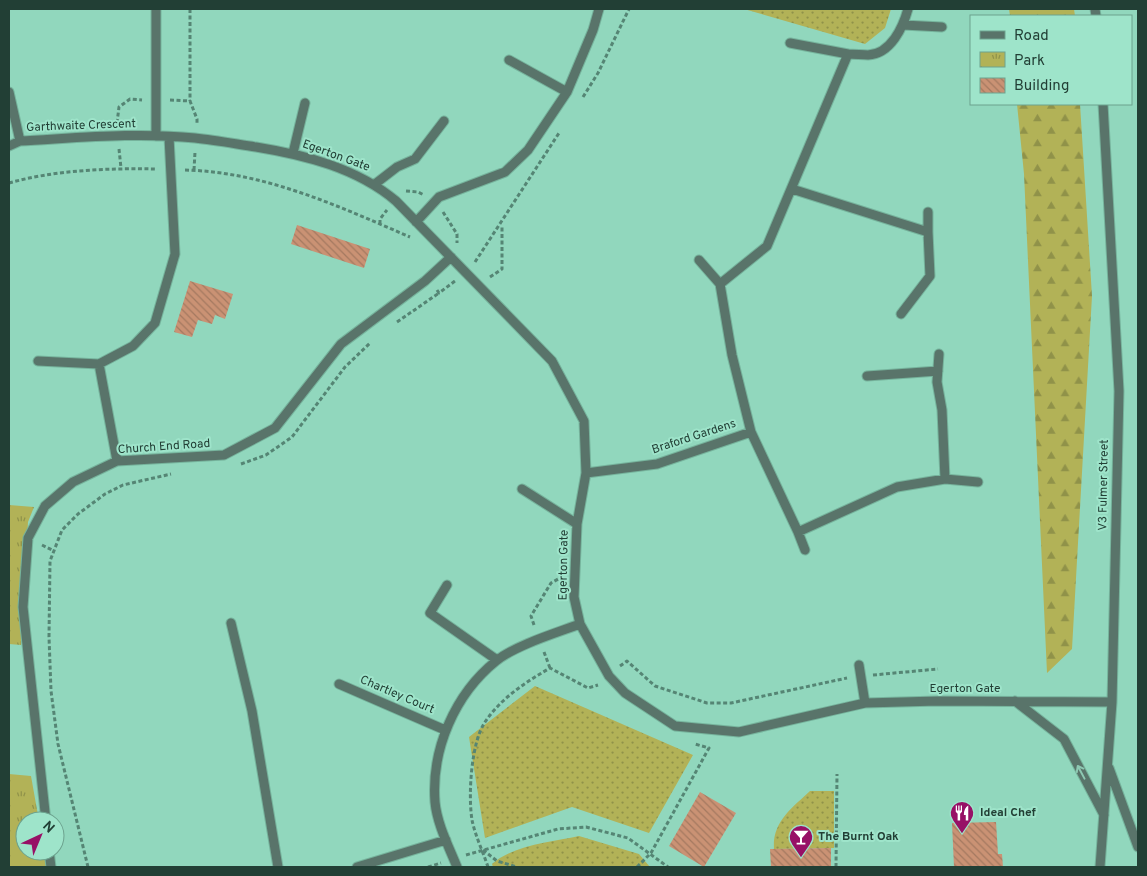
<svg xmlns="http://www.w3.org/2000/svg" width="1147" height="876" font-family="Overpass,sans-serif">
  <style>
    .grass { fill: url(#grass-dots) }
    .forest { fill: url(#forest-firs) }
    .park { fill: url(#park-tufts) }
    .building { fill: url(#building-back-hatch) }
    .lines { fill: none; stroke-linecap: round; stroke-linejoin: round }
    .minor-casing { stroke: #76b39c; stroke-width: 11 }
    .path { stroke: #558574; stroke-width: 3; stroke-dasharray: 4 2.5; stroke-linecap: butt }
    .minor { stroke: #59746a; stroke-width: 9 }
    .oneway { stroke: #8dc8b2 }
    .labels { text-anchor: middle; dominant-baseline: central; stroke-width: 4; stroke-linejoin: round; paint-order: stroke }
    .street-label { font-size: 12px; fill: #223f35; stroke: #9ee4ca }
    .poi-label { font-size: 12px; font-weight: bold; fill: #223f35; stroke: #9ee4ca; text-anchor: start }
  </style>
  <defs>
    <pattern id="grass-dots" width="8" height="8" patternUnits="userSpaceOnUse" patternTransform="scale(1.25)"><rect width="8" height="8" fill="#b2b257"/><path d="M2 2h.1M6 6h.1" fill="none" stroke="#909249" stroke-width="1.8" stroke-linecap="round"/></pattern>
    <pattern id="forest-firs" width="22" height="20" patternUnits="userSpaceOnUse" patternTransform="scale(1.25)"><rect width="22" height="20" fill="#b2b257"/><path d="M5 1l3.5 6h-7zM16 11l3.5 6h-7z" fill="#909249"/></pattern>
    <pattern id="park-tufts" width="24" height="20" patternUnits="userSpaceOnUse" patternTransform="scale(1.25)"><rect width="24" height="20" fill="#b2b257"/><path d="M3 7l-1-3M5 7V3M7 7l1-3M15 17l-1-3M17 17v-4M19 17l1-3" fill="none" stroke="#909249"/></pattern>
    <pattern id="building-back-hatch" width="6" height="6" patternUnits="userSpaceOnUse" patternTransform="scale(1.25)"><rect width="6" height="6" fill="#ca9274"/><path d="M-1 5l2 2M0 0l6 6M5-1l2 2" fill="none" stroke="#a47960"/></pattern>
  </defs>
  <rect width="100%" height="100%" fill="#91d7bd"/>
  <path class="grass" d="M744,9H891L885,28L865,44Z
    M535,686L693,755L649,833L572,807L485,838L469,737Z
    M810,791H834V848L774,849C772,822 792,808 810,791Z
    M579,836L639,854L650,867H493L492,864C513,845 552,842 579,836Z"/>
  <path class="forest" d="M1009,9H1074L1075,16H1010Z
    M1017,104H1080L1092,296L1072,649L1047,673L1024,174Z"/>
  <path class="park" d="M9,505L34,507L28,522L21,645L9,644Z
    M9,774L31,776L39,821H25V851H44L47,867H9Z"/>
  <path class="building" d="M297,225L370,249L364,268L291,244Z
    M190,281L233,294L225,319L215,315L212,324L198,320L192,337L174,332Z
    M700,792L736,813L704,867L669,846Z
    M996,822L998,854H1002L1003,867H954L952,823Z
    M831,848V867H771L770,849Z"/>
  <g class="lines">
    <g class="minor-casing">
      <path id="minor" d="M1095,9L1096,16
        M903,25L942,27
        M848,54C855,54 862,55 868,55C891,54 903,27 908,9
        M509,60L567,92
        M9,92L20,141
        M156,136V9
        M9,146L20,141C78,138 137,132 195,138C215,140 236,144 256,147C305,155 357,168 396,201L552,361L584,421L586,473L577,524L574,597L580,624L609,676L625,693L675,726L739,732L865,703L938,701L1112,702
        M293,153L305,103
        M375,184L397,167L415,159L444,121
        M792,189L928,232L930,276L901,314
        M928,212V232
        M416,222L439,197L505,172L528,150L567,92L593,30L599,9
        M699,260L720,284L732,355L751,432
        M720,284L767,246L848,54L790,43
        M939,354L937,382L942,410L945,479
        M38,361L99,364L133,346L155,323L175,254L169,137
        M99,364L117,461
        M867,376L938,371
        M586,473L657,464L751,432L798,532L897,487L945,479L978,482
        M522,489L577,524
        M798,532L805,550
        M447,585L430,613L497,660
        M231,623L252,711L278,867
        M859,665L865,703
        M339,684L445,730
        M1015,701L1064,739L1104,815
        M1109,768L1138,847
        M46,821L23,607L28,538L45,506L73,482L117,461L224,455L275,428L341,344L425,281L451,257
        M49,851L51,867
        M357,867L446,840
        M457,867C449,847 437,824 435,802C431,749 455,694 496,661C516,645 556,633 580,624
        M1100,867L1112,702L1119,391L1103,104"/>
    </g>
    <path class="path" d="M190,9V101
      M583,97L598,73L629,9
      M170,100L190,101L197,119V124
      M117,123L119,107L130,99L142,100
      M119,149L121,168
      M185,170C265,172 338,206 410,237
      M194,170L195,152
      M9,183C55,170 108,168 157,169
      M406,191L418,192L424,195
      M443,212L457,234V243
      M380,224V219L387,210
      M475,262L559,133
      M490,277L502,269V225
      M437,290L439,293L455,281
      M397,322L439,293
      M241,464L266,455L292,437L345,367L370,343
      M42,545L54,551
      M534,625L531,616L551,583L560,578
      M544,652L550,668
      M620,666L627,661L655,686L707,703H731L847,678
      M873,675L938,669
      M483,850L497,861L517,867
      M466,855L558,829L586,827L628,838L668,867
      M88,867L58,744L51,691L49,637L50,561L62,530L78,514L105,494L123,485L171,474
      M428,867L441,863
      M488,867C483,852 475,835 472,820C468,795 471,743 485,722C501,698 526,682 550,668L588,688L598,685
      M637,867L651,853L709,748L695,744
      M836,867L837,774"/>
    <use href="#minor" class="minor"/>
  </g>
  <defs><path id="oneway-shaft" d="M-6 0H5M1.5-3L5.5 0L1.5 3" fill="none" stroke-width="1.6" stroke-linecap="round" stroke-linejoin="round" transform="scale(1.25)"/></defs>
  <use class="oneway" href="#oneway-shaft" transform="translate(1081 772) rotate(-118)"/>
  <defs>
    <g id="restaurant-pin" transform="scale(1.25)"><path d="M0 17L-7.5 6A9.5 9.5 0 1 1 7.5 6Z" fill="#971066" stroke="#9ee4ca"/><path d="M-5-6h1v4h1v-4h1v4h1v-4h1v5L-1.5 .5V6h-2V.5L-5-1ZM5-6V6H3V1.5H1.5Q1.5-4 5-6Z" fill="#fff"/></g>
    <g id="bar-pin" transform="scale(1.25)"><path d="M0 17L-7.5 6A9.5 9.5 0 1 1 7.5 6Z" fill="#971066" stroke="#9ee4ca"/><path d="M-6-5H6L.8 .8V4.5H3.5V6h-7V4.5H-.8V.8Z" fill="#fff"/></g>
  </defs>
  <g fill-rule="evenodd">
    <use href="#restaurant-pin" x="962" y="813"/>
    <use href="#bar-pin" x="801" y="837"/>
  </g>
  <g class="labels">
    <g class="street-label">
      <text transform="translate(81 126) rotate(-2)">Garthwaite Crescent</text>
      <text transform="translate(336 156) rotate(20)">Egerton Gate</text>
      <text transform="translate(694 437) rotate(-18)">Braford Gardens</text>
      <text transform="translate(164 447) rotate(-4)">Church End Road</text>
      <text transform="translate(1104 485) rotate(-89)">V3 Fulmer Street</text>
      <text transform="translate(564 565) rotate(-89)">Egerton Gate</text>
      <text x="965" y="689">Egerton Gate</text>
      <text transform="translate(397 695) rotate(23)">Chartley Court</text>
    </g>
    <g class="poi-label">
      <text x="980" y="813">Ideal Chef</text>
      <text x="818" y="837">The Burnt Oak</text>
    </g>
  </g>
  <rect width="1147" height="876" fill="none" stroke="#223f35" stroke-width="20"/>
  <rect x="970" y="15" width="162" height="90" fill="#9ee4ca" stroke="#6ca28e"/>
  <rect x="980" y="31" width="25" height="8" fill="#59746a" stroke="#6ca28e"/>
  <text x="1014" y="40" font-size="15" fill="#223f35">Road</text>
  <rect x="980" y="52" width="25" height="15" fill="url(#park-tufts)" stroke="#6ca28e"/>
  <text x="1014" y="65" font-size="15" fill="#223f35">Park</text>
  <rect x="980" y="78" width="25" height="15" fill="url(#building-back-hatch)" stroke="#6ca28e"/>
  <text x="1014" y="90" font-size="15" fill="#223f35">Building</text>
  <g transform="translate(40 836) rotate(44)"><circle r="24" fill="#9ee4ca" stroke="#6ca28e"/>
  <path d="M0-4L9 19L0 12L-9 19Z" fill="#971066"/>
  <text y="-8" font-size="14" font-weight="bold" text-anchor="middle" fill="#223f35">N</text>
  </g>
</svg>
